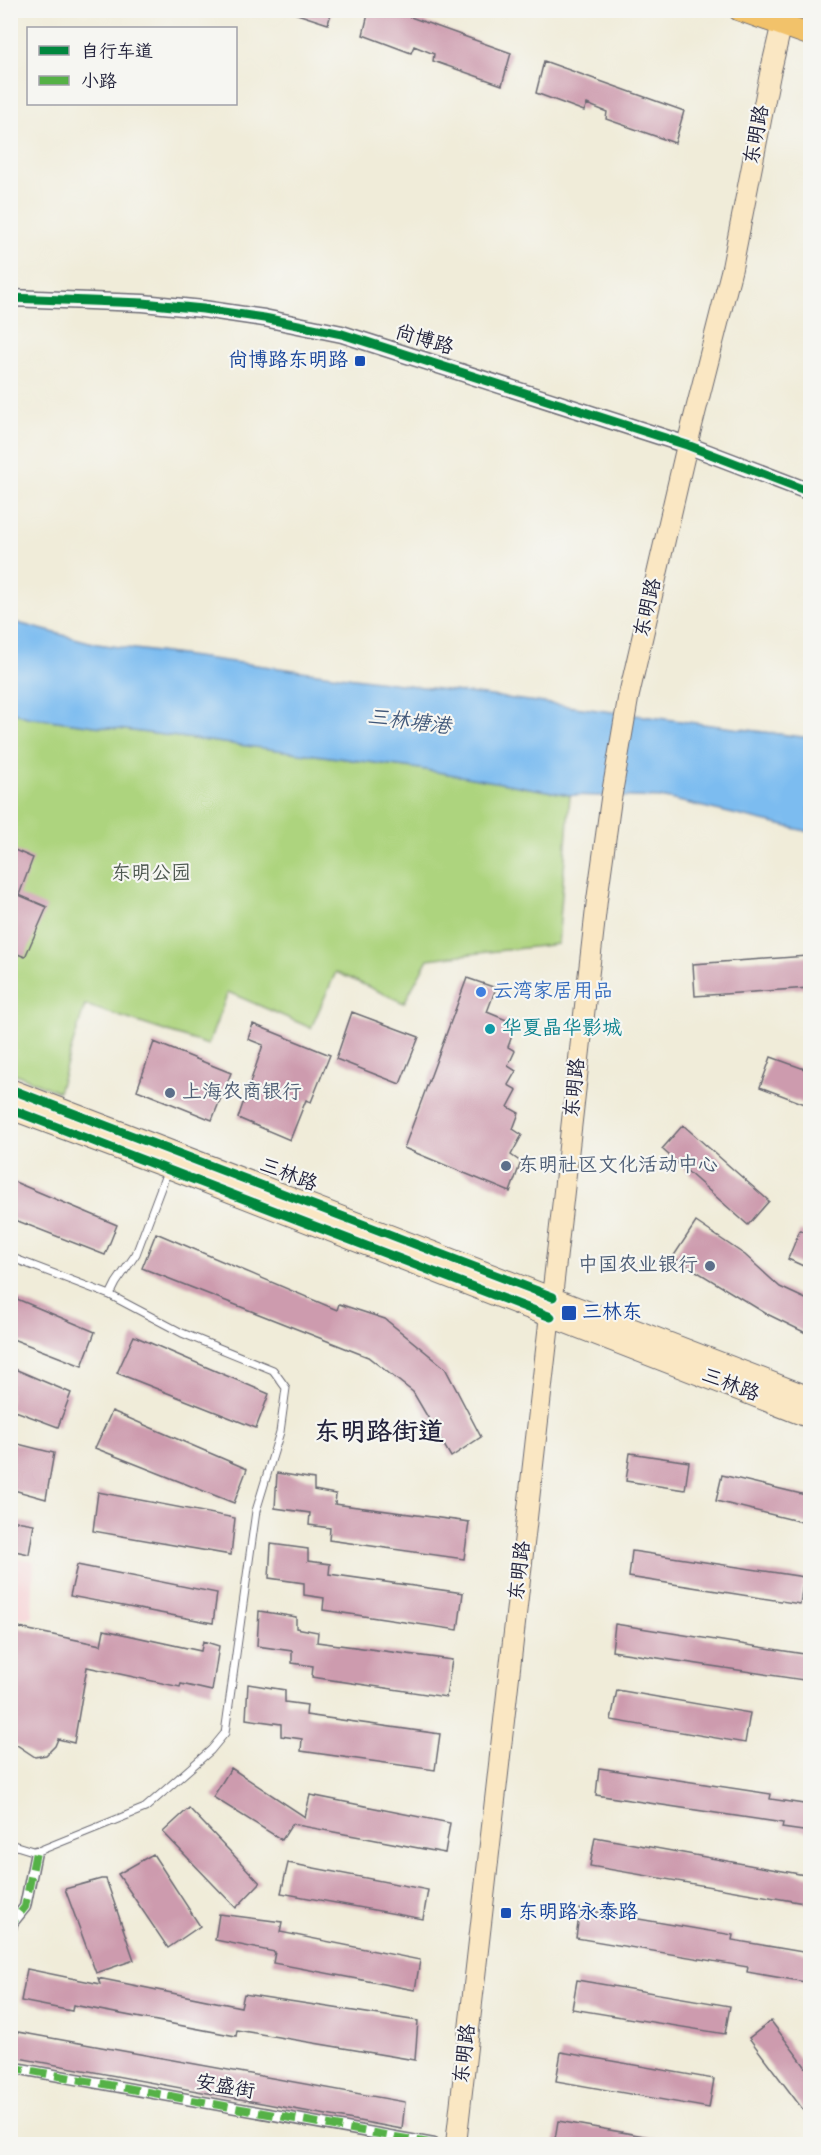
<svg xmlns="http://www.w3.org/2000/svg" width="821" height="2155" font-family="'Indie Flower','LXGW WenKai TC',sans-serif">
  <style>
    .built { fill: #f7cfd3 }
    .green { fill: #add47e; stroke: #687b5c; stroke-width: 1.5 }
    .water { fill: #7bbcf0; stroke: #4e6f96; stroke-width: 1.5 }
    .building { fill: #cd9bae }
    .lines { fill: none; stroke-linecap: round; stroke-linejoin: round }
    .service-casing { stroke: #6a6972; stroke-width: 9 }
    .pedestrian-casing { stroke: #6a6972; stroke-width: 13 }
    .tertiary-casing { stroke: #6a6972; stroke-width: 19 }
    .secondary-casing { stroke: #6a6972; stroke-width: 22 }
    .primary-casing { stroke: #6a6972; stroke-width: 23 }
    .service { stroke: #fff; stroke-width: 7 }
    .pedestrian { stroke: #fff; stroke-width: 10 }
    .tertiary { stroke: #fff; stroke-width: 16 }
    .secondary { stroke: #fae7c3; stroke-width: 20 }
    .primary { stroke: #f2c26a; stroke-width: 21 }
    .quiet { stroke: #55b146; stroke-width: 8; stroke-dasharray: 15 8; stroke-linecap: butt }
    .cycleway-casing { stroke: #f6f6f2; stroke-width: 13 }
    .cycleway { stroke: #00873e; stroke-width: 9 }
    .transit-dot { fill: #1a4fb4; stroke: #f6f6f2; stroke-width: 2 }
    .shop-dot { fill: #3f7fe0; stroke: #f6f6f2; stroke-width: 2 }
    .culture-dot { fill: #0f9aa8; stroke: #f6f6f2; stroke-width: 2 }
    .service-dot { fill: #5c6f8a; stroke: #f6f6f2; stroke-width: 2 }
    .labels { text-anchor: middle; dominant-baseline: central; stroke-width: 4.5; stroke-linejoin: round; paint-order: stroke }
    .street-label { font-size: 20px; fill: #22223b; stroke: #f6f6f2 }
    .transit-label { font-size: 20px; fill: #164399; stroke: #f6f6f2; text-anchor: start }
    .park-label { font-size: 20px; fill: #4c574f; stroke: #f6f6f2 }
    .shop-label { font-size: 20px; fill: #366cbe; stroke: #f6f6f2; text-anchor: start }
    .culture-label { font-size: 20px; fill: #0d838f; stroke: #f6f6f2; text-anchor: start }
    .service-label { font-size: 20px; fill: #4e5e75; stroke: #f6f6f2; text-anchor: start }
    .water-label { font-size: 21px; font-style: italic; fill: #41587a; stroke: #f6f6f2 }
    .district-label { font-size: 26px; font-weight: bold; fill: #22223b; stroke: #f6f6f2 }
  </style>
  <rect width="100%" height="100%" fill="#f6f6f2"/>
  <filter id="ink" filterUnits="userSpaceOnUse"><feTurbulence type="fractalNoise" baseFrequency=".0167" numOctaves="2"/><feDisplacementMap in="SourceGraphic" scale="12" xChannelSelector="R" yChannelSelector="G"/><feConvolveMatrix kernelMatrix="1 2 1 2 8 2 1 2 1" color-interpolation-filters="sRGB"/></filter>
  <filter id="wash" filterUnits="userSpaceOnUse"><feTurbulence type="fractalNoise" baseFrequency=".008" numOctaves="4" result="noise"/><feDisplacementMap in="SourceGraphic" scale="24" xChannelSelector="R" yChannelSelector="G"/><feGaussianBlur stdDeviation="1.35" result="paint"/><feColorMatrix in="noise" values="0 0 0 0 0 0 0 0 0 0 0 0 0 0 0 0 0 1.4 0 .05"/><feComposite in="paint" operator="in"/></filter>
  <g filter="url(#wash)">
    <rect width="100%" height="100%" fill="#f0ecd9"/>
    <path class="built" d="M10,1557L34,1561L32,1618L11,1619Z"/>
    <path class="green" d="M10,711L27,717L414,768L570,795L558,944L428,959L404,1003L336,972L311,1028L228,992L208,1045L85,1005L58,1092L11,1072Z"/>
    <path class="water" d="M10,621L97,644L810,738V832L665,798L570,795L414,768L27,717L11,711Z"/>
    <g id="blocks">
      <path class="building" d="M294,10H332L328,24L294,13Z
        M369,10H391L511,53L502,85L433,61L434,54L414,46L411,53L363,35Z
        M544,61L684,111L675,143L606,119L607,112L587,104L584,111L536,93Z
        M10,848L33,858L19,895L47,907L25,957L10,951Z
        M807,956L809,988L695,996L693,964Z
        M467,978L496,988L487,1012L516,1024L508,1047L515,1051L508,1066L516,1071L508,1085L517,1090L508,1107L519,1113L513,1129L522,1135L511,1155L521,1162L510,1192L404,1148Z
        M352,1012L419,1037L400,1084L336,1059Z
        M253,1024L330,1055L311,1102L306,1100L290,1140L238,1118L263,1045L248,1039Z
        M154,1042L231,1073L212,1120L137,1090Z
        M771,1057L810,1071V1106L760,1087Z
        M683,1125L769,1201L748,1225L662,1149Z
        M10,1180L117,1225L105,1255L10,1218Z
        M696,1222L745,1255L780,1287L810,1301V1335L765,1313L673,1257Z
        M800,1230L810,1235V1269L788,1259Z
        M156,1233L337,1310L339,1304L385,1319L445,1368L481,1437L451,1457L413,1392L368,1357L142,1268Z
        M10,1296L95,1332L82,1366L10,1338Z
        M134,1336L269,1394L256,1428L117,1373Z
        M10,1367L71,1393L58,1427L10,1409Z
        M112,1411L247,1469L234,1503L95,1448Z
        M10,1442L54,1453L46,1499L10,1489Z
        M630,1453L689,1462L685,1490L626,1481Z
        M277,1473L314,1479V1490L336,1494L335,1504L469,1522L464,1559L329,1540L330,1528L309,1525L310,1513L275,1508Z
        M722,1475L810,1496V1524L716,1501Z
        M98,1492L235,1518L231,1555L93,1531Z
        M10,1520L34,1524L29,1554L10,1550Z
        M271,1544L308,1549V1561L330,1564L329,1574L463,1593L458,1630L323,1610L324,1598L304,1595V1583L269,1578Z
        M632,1551L804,1577L800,1604L629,1577Z
        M77,1565L217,1593L213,1623L70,1596Z
        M259,1611L296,1617V1628L318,1632L317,1642L452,1660L446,1697L312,1677L313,1666L292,1663V1651L257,1646Z
        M615,1624L810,1655V1681L612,1651Z
        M10,1626L101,1645L104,1630L201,1651L203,1641L219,1646L212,1691L181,1684L180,1687L87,1667L74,1743L58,1739L55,1746L46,1755L35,1757L14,1743L10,1732Z
        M248,1684L285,1690V1702L307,1705L306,1715L440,1734L435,1770L301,1751L302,1739L281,1736V1724L246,1719Z
        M617,1690L750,1713L745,1743L611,1720Z
        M231,1768L305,1817L310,1795L450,1823L445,1853L292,1824L282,1840L213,1797Z
        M599,1768L771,1794L770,1799L810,1805V1832L782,1828L783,1823L596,1795Z
        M189,1808L260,1883L236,1908L163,1832Z
        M595,1837L810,1876V1904L590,1866Z
        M153,1854L200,1926L168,1948L118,1874Z
        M288,1863L428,1890L423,1919L281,1893Z
        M101,1879H106L134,1960L96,1973L65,1889Z
        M580,1909L733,1935L732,1940L809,1953L805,1982L747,1972L748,1967L576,1938Z
        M219,1914L282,1922L280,1932L420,1960L415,1990L273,1963L275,1952L215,1940Z
        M27,1969L100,1984L98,1978L241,2007L244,1994L418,2021L415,2060L237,2030L236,2036L73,2005L72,2011L21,2001Z
        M577,1980L730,2006L725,2034L572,2009Z
        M771,2021L810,2073V2119L749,2038Z
        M18,2032L405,2102L402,2129L13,2057Z
        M561,2052L714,2079L709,2108L556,2081Z
        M558,2121L655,2138V2145H554Z"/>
    </g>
  </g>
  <g filter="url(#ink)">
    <use href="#blocks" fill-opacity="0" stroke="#6a6972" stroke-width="1.5"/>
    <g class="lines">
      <g class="service-casing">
        <path id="service" d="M10,1257L110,1295L116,1283L136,1254L168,1169
          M10,1844L36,1852L145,1808L211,1750L225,1733L256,1511L280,1432L286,1388L273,1370L182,1333L110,1295"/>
      </g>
      <g class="pedestrian-casing">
        <path id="pedestrian" d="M10,1932L12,1923L25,1907L36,1852
          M10,2067L434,2144"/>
      </g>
      <g class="tertiary-casing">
        <path id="tertiary" d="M10,298L143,303L203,309L264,318L342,334L687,445L810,492"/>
      </g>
      <g class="secondary-casing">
        <path id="secondary" d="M10,1089L810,1397
          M10,1109L168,1168L810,1418
          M456,2144L597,900L611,799L628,699L687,445L732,268L770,74L785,10"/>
      </g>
      <g class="primary-casing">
        <path id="primary" d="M739,10L810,35"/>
      </g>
      <use href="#service" class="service"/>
      <use href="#pedestrian" class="pedestrian"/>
      <use href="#tertiary" class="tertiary"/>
      <use href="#secondary" class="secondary"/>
      <use href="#primary" class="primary"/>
      <path class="quiet" d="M10,1932L12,1923L25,1907L36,1852
        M10,2067L434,2144"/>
      <g class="cycleway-casing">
        <path id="cycleway" d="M10,298L143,303L203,309L264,318L342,334L687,445L810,492
          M10,1089L553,1297
          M10,1109L551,1317"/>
      </g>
      <use href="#cycleway" class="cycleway"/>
    </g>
  </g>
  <g class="transit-dot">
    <rect x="354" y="355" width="12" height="12" rx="3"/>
    <rect x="561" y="1305" width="16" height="16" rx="3"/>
    <rect x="500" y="1907" width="12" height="12" rx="3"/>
  </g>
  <circle class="shop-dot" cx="481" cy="992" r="6"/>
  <circle class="culture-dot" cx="490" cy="1029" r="6"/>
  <g class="service-dot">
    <circle cx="170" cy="1093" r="6"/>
    <circle cx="506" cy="1166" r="6"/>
    <circle cx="710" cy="1266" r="6"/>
  </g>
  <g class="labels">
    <g class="street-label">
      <text transform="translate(758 135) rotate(-79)">东明路</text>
      <text transform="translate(424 341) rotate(17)">尚博路</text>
      <text transform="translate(649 608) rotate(-77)">东明路</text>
      <text transform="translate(576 1088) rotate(-84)">东明路</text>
      <text transform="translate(288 1176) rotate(21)">三林路</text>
      <text transform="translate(730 1386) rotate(21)">三林路</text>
      <text transform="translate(521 1571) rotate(-83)">东明路</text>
      <text transform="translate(466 2054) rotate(-83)">东明路</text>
      <text transform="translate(225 2088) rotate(10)">安盛街</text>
    </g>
    <g class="transit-label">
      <text x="348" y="361" text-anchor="end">尚博路东明路</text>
      <text x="582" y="1313">三林东</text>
      <text x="518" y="1913">东明路永泰路</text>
    </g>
    <g class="park-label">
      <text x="151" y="874">东明公园</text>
    </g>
    <g class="shop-label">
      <text x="493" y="992">云湾家居用品</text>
    </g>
    <g class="culture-label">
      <text x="502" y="1029">华夏晶华影城</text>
    </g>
    <g class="service-label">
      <text x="182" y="1093">上海农商银行</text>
      <text x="518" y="1166">东明社区文化活动中心</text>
      <text x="698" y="1266" text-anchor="end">中国农业银行</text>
    </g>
    <g class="water-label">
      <text transform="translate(409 723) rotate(7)">三林塘港</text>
    </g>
    <g class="district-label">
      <text x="379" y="1434">东明路街道</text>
    </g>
  </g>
  <rect width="821" height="2155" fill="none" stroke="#f6f6f2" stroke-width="36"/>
  <rect x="27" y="27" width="210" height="78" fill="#f6f6f2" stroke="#a1a1a9" stroke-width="1.5"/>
  <rect x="39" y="46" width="30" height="9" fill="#00873e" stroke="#a1a1a9" stroke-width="1.5"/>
  <text x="81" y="57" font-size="18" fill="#22223b">自行车道</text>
  <rect x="39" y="76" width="30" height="9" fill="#55b146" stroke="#a1a1a9" stroke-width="1.5"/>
  <text x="81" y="87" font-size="18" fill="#22223b">小路</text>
</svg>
